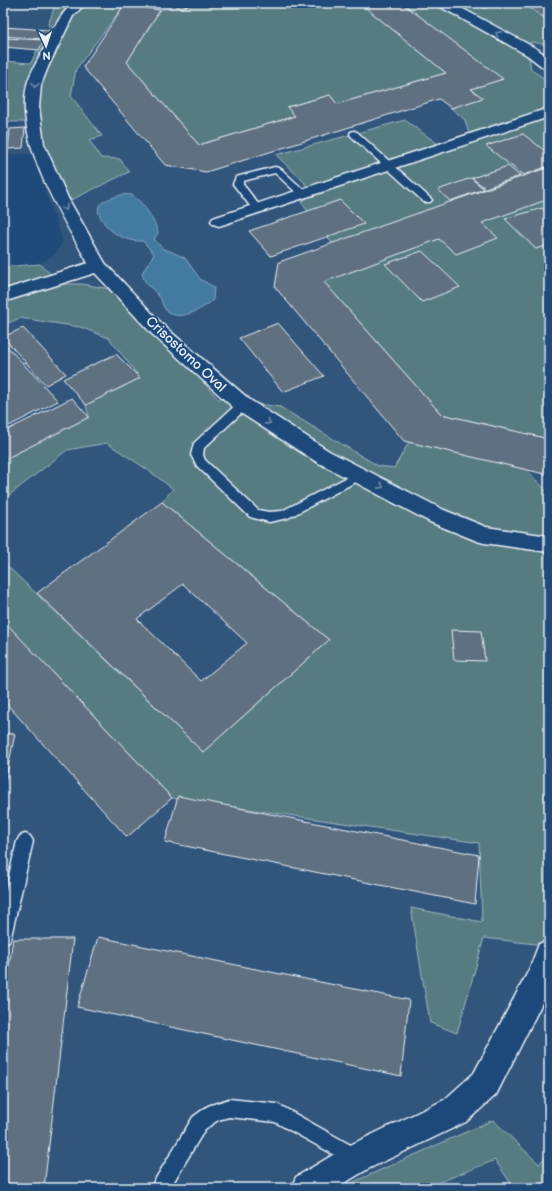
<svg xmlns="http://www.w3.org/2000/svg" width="552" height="1191" font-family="'Balsamiq Sans',sans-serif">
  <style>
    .built { fill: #32557c }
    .green { fill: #577c82; stroke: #a0b6bd }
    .water { fill: #437aa0; stroke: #85aac3 }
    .building { fill: #5f7080; stroke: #e8f1f8; fill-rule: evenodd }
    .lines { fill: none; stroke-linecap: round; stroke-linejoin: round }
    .lane-casing { stroke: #e8f1f8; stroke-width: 3 }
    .street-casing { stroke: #e8f1f8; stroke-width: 3 }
    .lane { fill: #1f4a7a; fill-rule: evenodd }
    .street { fill: #1f4a7a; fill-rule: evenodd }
    .oneway { stroke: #6f8dac }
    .labels { text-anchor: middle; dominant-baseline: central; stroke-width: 3.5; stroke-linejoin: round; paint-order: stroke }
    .street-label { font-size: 14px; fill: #e8f1f8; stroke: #1f4a7a }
  </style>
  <rect width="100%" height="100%" fill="#1f4a7a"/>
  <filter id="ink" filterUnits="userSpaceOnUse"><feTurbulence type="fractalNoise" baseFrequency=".025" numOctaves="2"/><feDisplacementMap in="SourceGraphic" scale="8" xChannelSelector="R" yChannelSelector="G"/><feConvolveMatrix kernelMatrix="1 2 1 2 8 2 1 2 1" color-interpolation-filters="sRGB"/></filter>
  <g filter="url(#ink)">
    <path class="built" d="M3,3H549V1188H3V270L40,264L55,254L63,242L32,154L3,155V127L18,125L47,40L3,37Z"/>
    <path class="green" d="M56,3H121L124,5L76,69L71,96L102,136L89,140L101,158L120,159L129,172L71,200L63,191L30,146L25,122H3V61L31,63L36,52L55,27L48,25Z
      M199,3H360L446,73L337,104L330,95L287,107L295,116L199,145L127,62L160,10Z
      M402,3H549V45L531,42L529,57L531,70L549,81V439L441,414L324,282L332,243L301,202L311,195L304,182L276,155L405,120L438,144L469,134L465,120L451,108L482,98L471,89L502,79Z
      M40,264L61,284H82L110,289L184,361L218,399L280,407L378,466L394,468L409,442L526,469L549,494V949L544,945L484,938L457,1033L430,1023L411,908L482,922L479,843L172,798L3,620V562L203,752L329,640L162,502L173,489L148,470L107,443L67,450L3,500V460L89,417L86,405L140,378L109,338L80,327L20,318L3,325V267Z
      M493,1120L539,1164L549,1153V1188H514L495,1160L425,1188H340Z"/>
    <path class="water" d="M121,195C124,195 128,194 131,195C140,197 157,224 158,233L154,239L163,249L170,251L185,258L200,279L214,287L213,300C203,309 177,324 165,309C162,305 162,299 158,295C151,287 144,284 142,273L154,254L143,241C126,242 109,233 101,218C99,214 97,210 99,206C102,200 115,197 121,195Z"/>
    <path class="building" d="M174,3H199L180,8Z
      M360,3H402L503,79L471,89L483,98L451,108L439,99L206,172L165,165L83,67L124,5L160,10L127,62L199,145L295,116L287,107L330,95L337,104L446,73Z
      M476,3H502L484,8Z
      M523,3H549V21Z
      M3,27L49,30L44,39L3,36Z
      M3,38L44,40L39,50L3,47Z
      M3,82H9L3,125Z
      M25,128L23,148L8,149L10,129Z
      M523,134L549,154V166L523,175L486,146Z
      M508,166L520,176L485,188L472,178Z
      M549,167V199L482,223L498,238L456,254L439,239L324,282L441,414L549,439V475L404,441L275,287L279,262Z
      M471,178L484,189L450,201L438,190Z
      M340,200L364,224L271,256L249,231Z
      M542,208L549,215V245L536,249L505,219Z
      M422,251L460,287L422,302L385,264Z
      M278,323L324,376L283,392L239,338Z
      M23,328L66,374L46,385L3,337Z
      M3,342L58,401L3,429Z
      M116,354L140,378L86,405L63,379Z
      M72,398L89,417L3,460V432Z
      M162,502L329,640L203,752L37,593ZM183,584L247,643L201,681L137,619Z
      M3,620L172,798L127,837L3,700Z
      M451,630L481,631L485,661L454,660Z
      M3,733L15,734L3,792Z
      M178,796L479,855L475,904L165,842Z
      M98,937L409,1000L401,1076L77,1007Z
      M13,939H73L44,1188H3V1005Z"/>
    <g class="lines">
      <g class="lane-casing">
        <path id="lane" d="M354,131L357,132L430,198L432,200L430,202H424L351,136L350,134L351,132Z
          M275,167L281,169L308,194L306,196H300L275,173L243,181V184L262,209L260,211H254L233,184L236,177Z
          M243,401L247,402L249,405L247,408L204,448L203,455L205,460L258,510L269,512L282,511L359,471L363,472L365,475L363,478L288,518L269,522L250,517L197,466L191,455L194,443L239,402Z
          M25,834L30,836L33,841L11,936L9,942L3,944V902L17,841L20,836Z
          M229,1099L277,1104L283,1107L363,1152L366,1158L363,1164L357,1167L351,1164L275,1122L229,1117L218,1120L205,1129L170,1188H150L193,1117L208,1106Z"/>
      </g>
      <g class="street-casing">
        <path id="street" d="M73,3H86L73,16L48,67L41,85L39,107L44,144L68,198L105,263L164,326L250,400L329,451L444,510L486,527L549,536V552L484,543L477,541L430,522L315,461L236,410L152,334L95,273L3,302V290L88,263C62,216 14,142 27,85C30,72 39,59 45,46C53,31 59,15 73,3Z
          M437,3H452L537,49L549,58V69L544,68L527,55L439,6Z
          M549,108V117L225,224L219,226L213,224L211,221L213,218Z
          M549,940V989L496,1095L466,1122L368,1169L336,1188H291L296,1177L346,1147L444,1100L474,1073L529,970L539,944Z"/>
      </g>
      <use href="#lane" class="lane"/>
      <use href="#street" class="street"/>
    </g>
    <defs><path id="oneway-chevron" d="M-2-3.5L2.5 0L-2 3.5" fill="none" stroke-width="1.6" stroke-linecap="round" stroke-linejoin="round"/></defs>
    <g class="oneway">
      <use href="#oneway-chevron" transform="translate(498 34) rotate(-151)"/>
      <use href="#oneway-chevron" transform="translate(35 85) rotate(104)"/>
      <use href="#oneway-chevron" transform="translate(65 208) rotate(62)"/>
      <use href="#oneway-chevron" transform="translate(268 422) rotate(33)"/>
      <use href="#oneway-chevron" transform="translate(381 486) rotate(28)"/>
    </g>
  </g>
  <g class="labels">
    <g class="street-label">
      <text transform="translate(186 354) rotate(43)">Crisostomo Oval</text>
    </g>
  </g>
  <rect width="552" height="1191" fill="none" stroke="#1f4a7a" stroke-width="16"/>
  <rect x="8" y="8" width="536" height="1175" fill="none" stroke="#e8f1f8" stroke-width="1.5" filter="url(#ink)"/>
  <g transform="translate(46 46) rotate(177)" stroke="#1f4a7a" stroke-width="3" paint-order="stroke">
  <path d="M0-3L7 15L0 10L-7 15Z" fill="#e8f1f8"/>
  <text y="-6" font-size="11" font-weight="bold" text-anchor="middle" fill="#e8f1f8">N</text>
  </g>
</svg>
